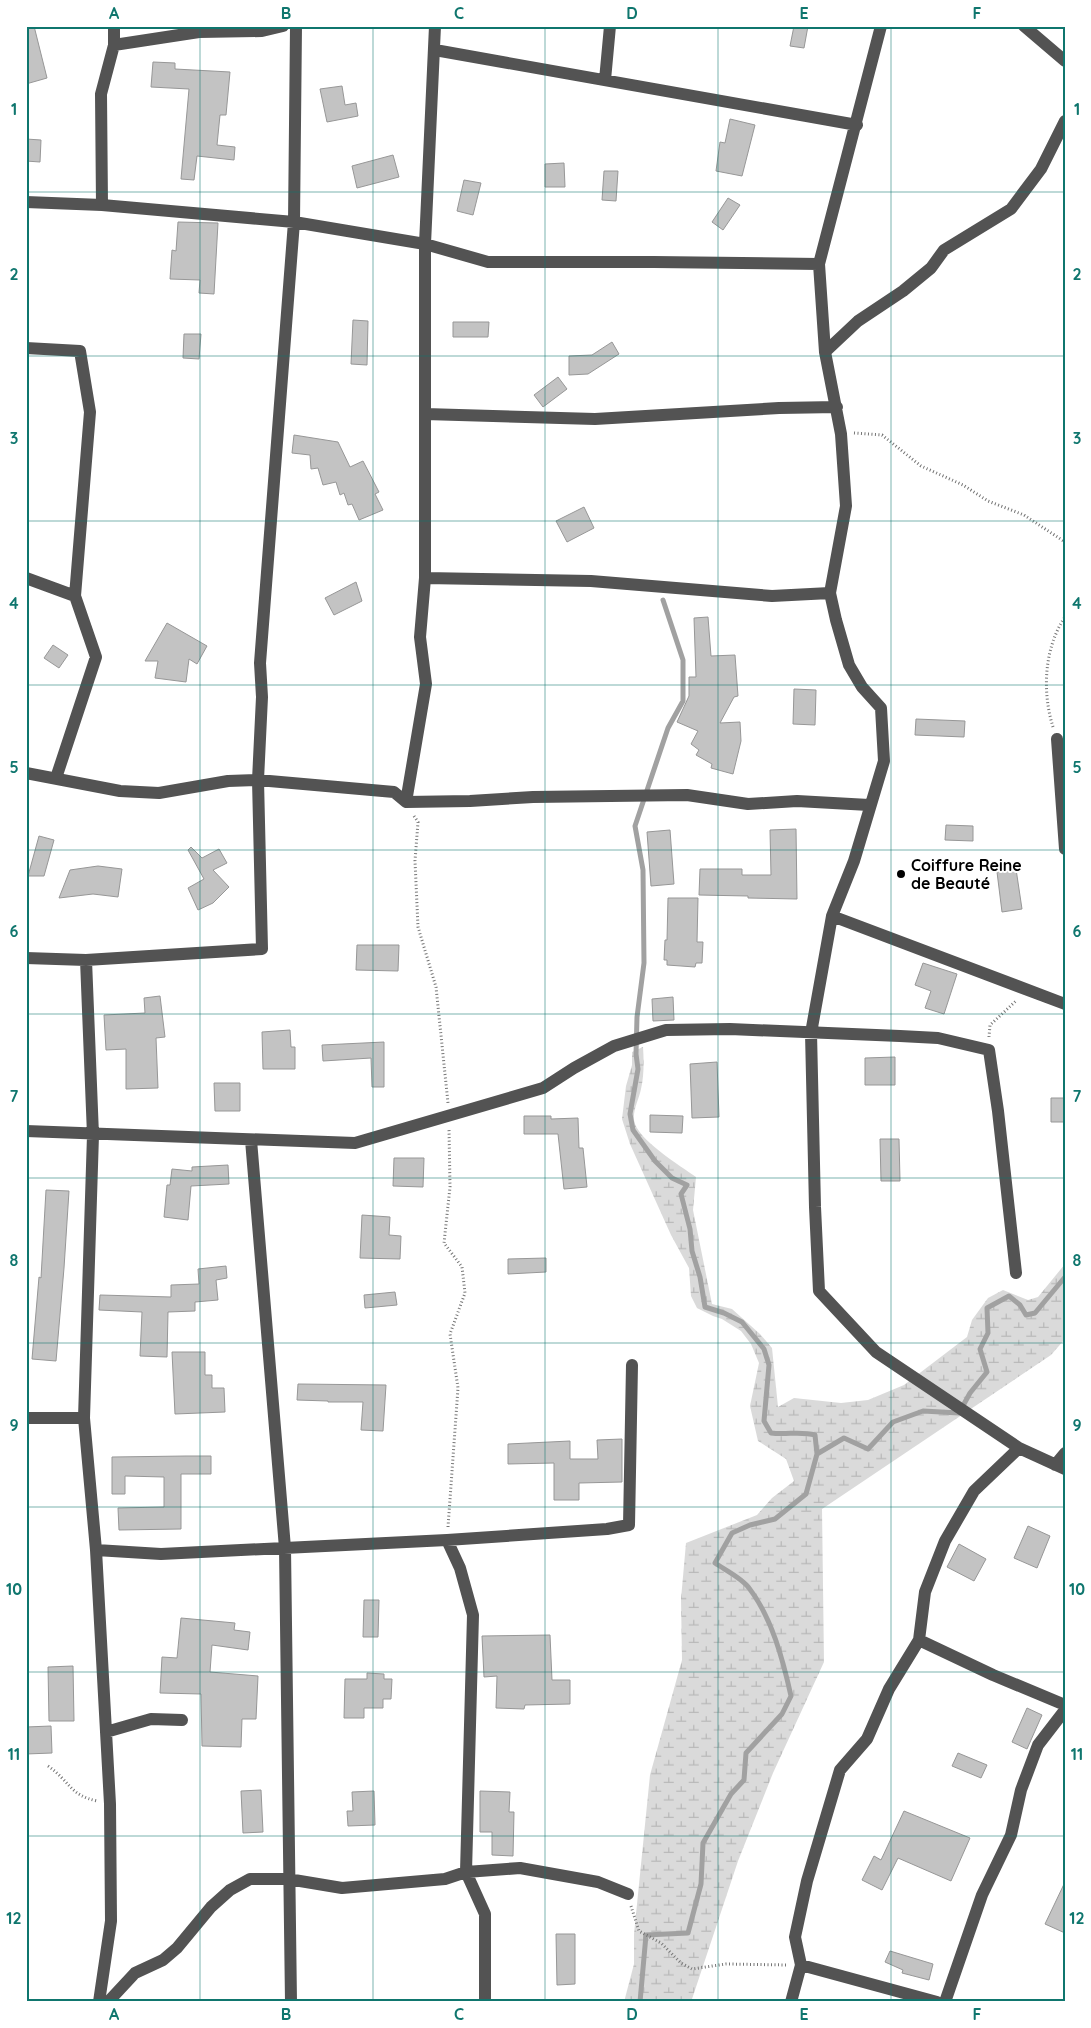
<svg xmlns="http://www.w3.org/2000/svg" width="1091" height="2028" font-family="Quicksand,sans-serif">
  <style>
    .wetland { fill: url(#wetland-marsh) }
    .lines { fill: none; stroke-linecap: round; stroke-linejoin: round }
    .stream { stroke: #a1a1a1; stroke-width: 5 }
    .building { fill: #c3c3c3; stroke: #979797 }
    .path { stroke: #757575; stroke-width: 3; stroke-dasharray: 1 2.5; stroke-linecap: butt }
    .minor { stroke: #535353; stroke-width: 12 }
    .grid { fill: none; stroke: #0f766e; stroke-width: 1; stroke-opacity: 0.55 }
    .poi-dot { fill: #000; stroke: #fff; stroke-width: 2 }
    .labels { text-anchor: middle; dominant-baseline: central; stroke-width: 4; stroke-linejoin: round; paint-order: stroke }
    .poi-label { font-size: 16px; font-weight: bold; fill: #000; stroke: #fff; text-anchor: start }
    .neatline { fill: none; stroke: #0f766e; stroke-width: 2 }
    .grid-label { font-size: 16px; text-anchor: middle; font-weight: bold; fill: #0f766e }
  </style>
  <defs>
    <pattern id="wetland-marsh" width="20" height="14" patternUnits="userSpaceOnUse" patternTransform="scale(1.25)"><rect width="20" height="14" fill="#dadada"/><path d="M1 5h8M5 5V1M11 12h8M15 12V8" fill="none" stroke="#b9b9b9"/></pattern>
  </defs>
  <rect width="100%" height="100%" fill="#fff"/>
  <path class="wetland" d="M643,1047C644,1061 644,1076 641,1089C639,1099 633,1109 634,1120C636,1139 681,1166 696,1177L693,1210L712,1304L732,1309L760,1334L772,1348L778,1407L794,1398L841,1403L868,1400L904,1385L967,1337L972,1320L988,1298L1003,1290L1028,1300L1038,1297L1065,1264V1339L1051,1355L822,1509L824,1662L773,1773L738,1861L691,2002H624L634,1964V1934L650,1775L682,1660L681,1599L686,1543L757,1515L772,1498L794,1481L786,1459L758,1441L750,1406L759,1363L751,1344L741,1331L722,1319L713,1316L697,1308L691,1296L689,1268L671,1235L630,1144L622,1119L626,1086L632,1065V1052Z"/>
  <g class="lines">
    <path class="stream" d="M663,600L683,660V701L668,728L635,826L643,870L644,963L637,1017L636,1054L638,1069L630,1114L633,1130L655,1161L672,1178L687,1185L681,1194L690,1229L692,1251L700,1277L705,1307L724,1313L742,1322L764,1349L769,1365L764,1421L771,1433C786,1435 801,1431 815,1435L817,1454
      M640,2002L646,1935L688,1933L701,1884L703,1843L731,1794L744,1780L746,1753L782,1714L791,1696C783,1660 772,1618 749,1588C742,1578 725,1570 715,1563L732,1533L750,1525L775,1519L806,1494L817,1454L844,1438L868,1449L893,1422L923,1411L959,1413L970,1393L987,1372L980,1349L988,1333L987,1308L1009,1296L1020,1305L1026,1315L1035,1313L1065,1277"/>
  </g>
  <path class="building" d="M26,26H34L47,78L26,84Z
    M794,26H808L804,48L790,46Z
    M153,62L175,63V69L230,72L226,115H220L217,145L235,147L234,160L197,156L194,180L181,179L189,89L151,87Z
    M342,86L345,105L356,103L358,116L327,122L320,89Z
    M730,119L755,125L742,176L716,171L720,142L725,143Z
    M26,139L41,140L40,162L26,161Z
    M393,155L399,177L357,188L352,166Z
    M564,163L565,187H545V164Z
    M604,171H618L616,201L602,200Z
    M464,180L481,183L473,215L457,211Z
    M728,198L740,205L723,230L712,222Z
    M178,222L218,223L214,294L199,293L200,280L170,279L172,250L176,251Z
    M353,320L368,321L367,365L351,364Z
    M453,322H489L488,337H453Z
    M184,334H201L199,359L183,358Z
    M612,342L619,354L588,374L569,375V356L592,355Z
    M558,377L567,389L543,407L534,395Z
    M294,435L338,442L350,467L363,461L379,492L375,494L383,510L359,520L352,504L348,505L344,493L340,495L336,482L323,485L318,468L311,469L310,455L292,453Z
    M584,507L594,528L567,542L556,521Z
    M356,582L362,601L334,615L325,598Z
    M708,617L711,656L735,655L738,696L734,697L720,723L740,722L741,741L733,774L711,768L712,764L696,755L699,750L691,744L698,731L677,722L689,696V677H696L694,618Z
    M167,623L207,646L197,664L189,659L186,682L155,678L158,661H145Z
    M53,645L68,655L59,668L44,658Z
    M794,689L816,690L815,725L793,724Z
    M916,719L965,721L964,737L915,735Z
    M946,825L973,826V841L945,840Z
    M796,829L797,899L748,898V896L699,895L700,869H742V875H771L770,830Z
    M670,830L674,884L651,886L647,832Z
    M39,836L54,840L44,876H28Z
    M191,847L202,858L219,849L227,863L213,870L229,887L213,903L198,910L188,888L204,879L188,850Z
    M98,866L122,869L118,897L93,894L59,898L70,870Z
    M1016,869L1022,909L1002,912L997,872Z
    M668,898H698L697,942H703L702,963H696L695,967L667,965V960H664L665,940H667Z
    M357,945H399L398,971L356,970Z
    M923,963L957,974L944,1014L925,1008L931,991L915,985Z
    M160,996L165,1037L156,1038L158,1088L126,1089V1049L106,1050L104,1015L145,1013L144,998Z
    M673,997L674,1020L653,1021L652,999Z
    M290,1030L291,1047H295V1069H263L262,1032Z
    M384,1042V1087H372L371,1058L323,1061L322,1045Z
    M895,1057V1085H865V1058Z
    M717,1062L719,1117L692,1118L690,1064Z
    M214,1083H240V1111H215Z
    M1051,1098H1065V1122H1051Z
    M650,1115L683,1116L682,1133L650,1132Z
    M524,1116H551V1119L578,1118L579,1148H583L587,1187L564,1189L558,1134H524Z
    M880,1139H899L900,1181H881Z
    M394,1158H424L423,1187L393,1186Z
    M228,1165L229,1184L191,1186L188,1220L164,1217L167,1185H170L172,1169L192,1171V1167Z
    M46,1190L69,1191L64,1268L56,1361L32,1359L39,1277L41,1278Z
    M362,1215L390,1217L389,1235L401,1236L400,1259L360,1258Z
    M546,1258V1272L508,1274V1259Z
    M226,1266L227,1278L216,1280L218,1300L195,1302V1311L168,1312L167,1357L140,1356L142,1312L99,1310L100,1295L171,1297V1285L199,1284L198,1269Z
    M395,1292L397,1305L365,1308L364,1295Z
    M172,1352H205V1375H212V1388H224L225,1412L175,1414Z
    M298,1384L386,1385L383,1431L361,1430L363,1402H328V1401L297,1400Z
    M622,1439V1482L579,1483V1500H554V1463L508,1464V1444L570,1441V1459H598L597,1440Z
    M186,1456H211V1474H181V1529L119,1530L118,1508L164,1507V1477L125,1476V1494H112V1457Z
    M1028,1526L1050,1536L1037,1568L1014,1558Z
    M959,1544L986,1559L974,1581L947,1567Z
    M364,1600H379L378,1637H363Z
    M181,1618L235,1623L234,1630L250,1632L248,1650L212,1645L210,1672L258,1676L256,1719H242L241,1747L202,1746L201,1694L160,1693L162,1657L177,1658Z
    M550,1635L552,1680H570V1704L525,1705L524,1709L496,1708L497,1676L484,1677L482,1636Z
    M73,1666L74,1721H49L48,1667Z
    M367,1673L384,1674V1679H392L391,1699H383V1708H364V1718H344L345,1679H367Z
    M1027,1708L1042,1715L1027,1749L1012,1742Z
    M51,1726L52,1753L26,1754V1727Z
    M958,1753L987,1765L981,1778L952,1766Z
    M261,1790L263,1832L243,1833L241,1791Z
    M374,1791L375,1825L348,1826L347,1811H353L352,1792Z
    M480,1791L510,1792L509,1812H514L513,1856L492,1855V1832H480Z
    M904,1811L970,1838L951,1881L898,1858L882,1890L862,1880L874,1856L881,1860Z
    M1065,1882V1933L1045,1924Z
    M556,1934H575V1984L557,1985Z
    M890,1951L933,1964L929,1980L902,1973L903,1970L885,1962Z"/>
  <g class="lines">
    <path class="path" d="M854,433L882,435L921,466L963,485L988,501L1024,515L1065,542
      M1053,727C1042,692 1044,648 1065,617
      M414,816L418,822L415,861L418,927L436,987L448,1103
      M989,1037L990,1025L1017,1000
      M448,1527L458,1388L450,1334L465,1293L462,1267L444,1243L450,1187L449,1129
      M48,1766C70,1781 69,1795 97,1801
      M631,1906L639,1931L661,1943L681,1963L692,1969L726,1964L788,1965"/>
    <path class="minor" d="M881,26L819,264L825,352L841,434L846,506L830,593L836,620L849,665L862,687L881,708L884,761L854,861L832,916L811,1033L815,1207L819,1291L876,1352L1019,1448L1065,1469
      M1024,26L1065,61
      M114,45L199,32L262,31L283,26
      M435,50L857,125
      M605,80L610,26
      M26,202L102,205L294,222L425,244L488,262H654L819,264
      M102,205L101,94L114,45V26
      M26,348L80,351L90,412L75,596L96,657L56,778
      M825,352L858,321L903,291L931,268L944,250L1011,209L1041,169L1065,121
      M425,414L595,419L779,408L837,407
      M26,578L75,596
      M425,578L591,581L772,596L830,593
      M1057,739L1065,849
      M26,773L120,791L159,793L228,781L258,780L394,792L406,802L470,801L533,797L687,795L748,804L797,801L869,805
      M406,802L426,684L420,637L425,578V244L435,26
      M832,916L1065,1004
      M26,958L86,960L262,949L258,780L262,697L260,663L294,222L296,26
      M86,960L93,1135L84,1418L96,1550L110,1804L111,1921L99,2002
      M26,1131L355,1143L543,1088L574,1068L614,1046L666,1030L730,1029L900,1036L938,1038L989,1050L998,1111L1016,1273
      M251,1140L285,1548L291,2002
      M26,1418H84
      M1055,1465L1065,1453
      M447,1540L460,1568L473,1615L466,1872L485,1914V2002
      M96,1550L161,1554L447,1540L607,1529L629,1525L632,1365
      M919,1640L993,1675L1065,1705
      M106,1732L151,1719L182,1720
      M801,1965L937,2002
      M108,2002L135,1973L163,1960L177,1948L211,1907L230,1890L250,1879H288L342,1888L445,1879L466,1872L520,1868L598,1882L628,1894
      M791,2002L801,1965L795,1937L807,1881L840,1770L867,1739L889,1689L919,1640L925,1592L945,1541L974,1491L1019,1448
      M945,2002L982,1895L1011,1835L1021,1790L1038,1745L1065,1710"/>
  </g>
  <path class="grid" d="M200,26V2002M373,26V2002M545,26V2002M718,26V2002M891,26V2002M26,192H1065M26,356H1065M26,521H1065M26,685H1065M26,850H1065M26,1014H1065M26,1178H1065M26,1343H1065M26,1507H1065M26,1672H1065M26,1836H1065"/>
  <circle class="poi-dot" cx="901" cy="874" r="5"/>
  <g class="labels">
    <g class="poi-label">
      <text x="911" y="865">Coiffure Reine<tspan x="911" dy="18">de Beauté</tspan></text>
    </g>
  </g>
  <rect width="1091" height="2028" fill="none" stroke="#ffffff" stroke-width="55"/>
  <rect x="28" y="28" width="1036" height="1972" class="neatline"/>
  <g class="grid-label">
    <text x="114" y="19">A</text>
    <text x="286" y="19">B</text>
    <text x="459" y="19">C</text>
    <text x="632" y="19">D</text>
    <text x="804" y="19">E</text>
    <text x="977" y="19">F</text>
    <text x="14" y="115">1</text>
    <text x="1077" y="115">1</text>
    <text x="14" y="280">2</text>
    <text x="1077" y="280">2</text>
    <text x="14" y="444">3</text>
    <text x="1077" y="444">3</text>
    <text x="14" y="609">4</text>
    <text x="1077" y="609">4</text>
    <text x="14" y="773">5</text>
    <text x="1077" y="773">5</text>
    <text x="14" y="937">6</text>
    <text x="1077" y="937">6</text>
    <text x="14" y="1102">7</text>
    <text x="1077" y="1102">7</text>
    <text x="14" y="1266">8</text>
    <text x="1077" y="1266">8</text>
    <text x="14" y="1431">9</text>
    <text x="1077" y="1431">9</text>
    <text x="14" y="1595">10</text>
    <text x="1077" y="1595">10</text>
    <text x="14" y="1760">11</text>
    <text x="1077" y="1760">11</text>
    <text x="14" y="1924">12</text>
    <text x="1077" y="1924">12</text>
    <text x="114" y="2020">A</text>
    <text x="286" y="2020">B</text>
    <text x="459" y="2020">C</text>
    <text x="632" y="2020">D</text>
    <text x="804" y="2020">E</text>
    <text x="977" y="2020">F</text>
  </g>
</svg>
